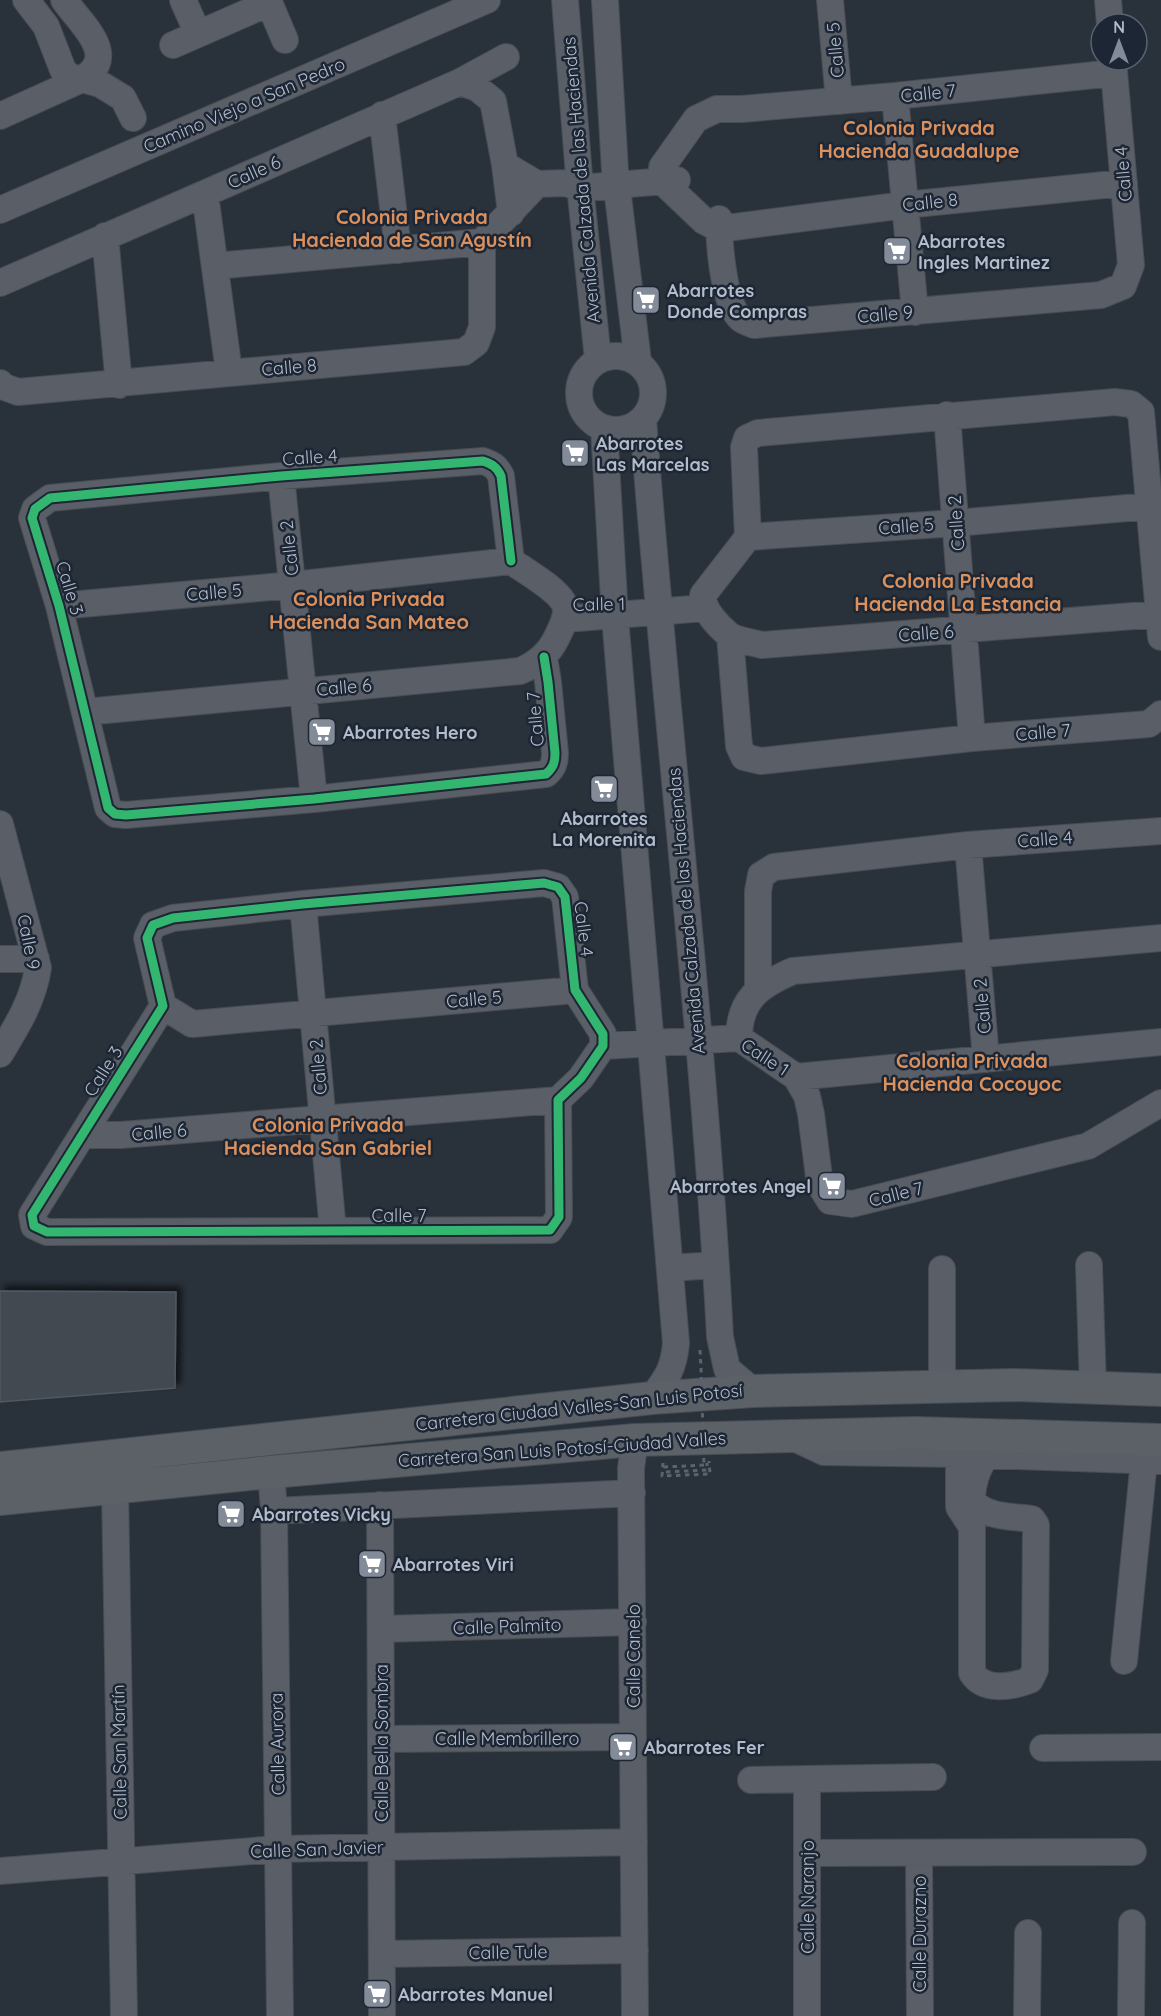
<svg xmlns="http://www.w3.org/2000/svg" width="1161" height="2016" font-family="Quicksand,sans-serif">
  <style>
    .building { fill: #434a51; stroke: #515860; stroke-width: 1.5; filter: url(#shadow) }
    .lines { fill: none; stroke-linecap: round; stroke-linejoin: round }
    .minor-casing { stroke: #484d54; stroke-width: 28 }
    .major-casing { stroke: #474d55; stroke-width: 34 }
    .path { stroke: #5d636a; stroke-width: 3; stroke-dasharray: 4.5 4.5; stroke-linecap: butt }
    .minor { stroke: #5a5e66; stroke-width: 26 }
    .major { stroke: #5c6168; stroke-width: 32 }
    .path-bridge { stroke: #5d636a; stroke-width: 3; stroke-dasharray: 4.5 4.5; stroke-linecap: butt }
    .cycleway-casing { stroke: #1c2634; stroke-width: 13 }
    .cycleway { stroke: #33b770; stroke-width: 9 }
    .labels { text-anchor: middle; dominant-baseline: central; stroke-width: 5; stroke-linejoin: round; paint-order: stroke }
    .street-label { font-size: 18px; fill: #b3bcca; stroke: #1c2634 }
    .poi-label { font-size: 18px; font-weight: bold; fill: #b3bcca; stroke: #1c2634; text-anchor: start }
    .neighbourhood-label { font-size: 20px; font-weight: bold; fill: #dc915d; stroke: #1c2634 }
  </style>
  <defs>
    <filter id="shadow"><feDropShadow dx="5" dy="-5" stdDeviation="3" flood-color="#0009"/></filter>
  </defs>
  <rect width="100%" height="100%" fill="#29313a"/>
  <path class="building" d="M0,1291L176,1292L175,1388L0,1402Z"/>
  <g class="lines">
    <g class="minor-casing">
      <path id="minor" d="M26,0L46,26L63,70L71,78L82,79C121,56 80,23 64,0
        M183,0L198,34
        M268,0L285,40
        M565,0L579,176L598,360
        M605,0L615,171L638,362
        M830,0L839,101
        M1108,0L1110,24
        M173,45L269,3
        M1114,73L895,96L742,109H717L696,119L662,167L663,182L704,221L719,229L905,205L1124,183
        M460,82L477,88L493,101L505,165L511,213
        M895,96L915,312
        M382,115L398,250
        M0,116L82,79L100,84L123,98L133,118
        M505,165L537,184L566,183L580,188L677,180
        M205,194L229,372
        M0,210L487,0
        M719,219C719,242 723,304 741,319C745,322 750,323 754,325L1101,295L1123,286L1131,265L1113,60
        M105,236L119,385
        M215,266L482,242L537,184
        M0,283L460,82L506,57
        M579 393a37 37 0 1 1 74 0a37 37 0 1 1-74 0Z
        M0,383L2,386L18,392L464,352L476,343L482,327V242
        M947,415L972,738
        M643,419C666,725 704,1030 720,1337L727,1369L753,1391
        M604,428L615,617L676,1343C674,1368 667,1378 652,1398
        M281,476L314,799
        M1150,506L956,523L748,537L703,595C702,609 718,626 729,635C737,641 752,642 762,645L1159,614
        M748,537L744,447L747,438L758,433L1115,402L1131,404L1141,412L1161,637
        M511,561L501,476C497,467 492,464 483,461L281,476L50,498L35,509L32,518L59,606L108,808L115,814L126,815L314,799L546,774C553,768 555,763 555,753L548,682L544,657
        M59,606L293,585L511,561
        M565,619L705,608
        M730,636L739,746L744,757L761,761L972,738L1149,724L1161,714
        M85,712L520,671C537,664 549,654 557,637C561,628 566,620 566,610C565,593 525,571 511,561
        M0,824L38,968C33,1001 17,1026 0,1054
        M968,845L986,1059
        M544,883L558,887L565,897L575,990L603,1034V1046L581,1078L558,1100L559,1217L550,1230L47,1232L34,1226L32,1215L163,1006L147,938L153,925L173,918L303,904Z
        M303,904L333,1231
        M0,959H36
        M758,991V891L761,875L774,867L968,845L1161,831
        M163,1006L192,1024L575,990
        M739,1038C739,999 760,985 793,971L1161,938
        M603,1046L739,1038L796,1077L807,1096L811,1114L820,1185L830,1201L852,1204L1088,1146L1161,1103
        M796,1077L1161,1042
        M83,1135H121L558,1100
        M1089,1265L1093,1388
        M670,1268L716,1265
        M942,1387V1269
        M792,1437L824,1452L959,1454L1161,1461
        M635,1440L631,1468L635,2016
        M959,1454V1507L972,1527V1673C984,1692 1012,1687 1030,1680L1035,1670L1036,1525L1032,1519C1011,1516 987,1518 972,1501C972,1483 977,1470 986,1455
        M271,1472L274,1511L280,2016
        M115,1488L124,2016
        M380,1505L382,2016
        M274,1511L632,1493
        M381,1629L633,1622
        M1124,1661L1144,1460
        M381,1739L633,1737
        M1043,1748L1161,1747
        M807,1779V2016
        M751,1780L933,1777
        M807,1853L1133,1852
        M919,1853L920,2016
        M0,1871L278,1849L634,1842
        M382,1954L635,1950
        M1027,2016L1028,1933
        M1131,2016L1132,1923"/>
    </g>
    <g class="major-casing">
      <path id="major" d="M0,1468L652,1398L753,1391L1014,1385L1161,1390
        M0,1499L271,1472L635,1440L915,1433L1161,1440"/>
    </g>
    <path class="path" d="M700,1350L701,1368
      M663,1463L662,1476L710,1474L709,1461
      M704,1465L665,1467V1472L707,1470V1463"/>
    <use href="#minor" class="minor"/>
    <use href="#major" class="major"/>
    <path class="path-bridge" d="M701,1368L704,1465"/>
    <g class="cycleway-casing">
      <path id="cycleway" d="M511,561L501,476C497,467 492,464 483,461L281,476L50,498L35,509L32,518L59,606L108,808L115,814L126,815L314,799L546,774C553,768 555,763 555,753L548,682L544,657
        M544,883L558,887L565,897L575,990L603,1034V1046L581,1078L558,1100L559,1217L550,1230L47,1232L34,1226L32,1215L163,1006L147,938L153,925L173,918L303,904Z"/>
    </g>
    <use href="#cycleway" class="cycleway"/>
  </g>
  <defs>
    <g id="supermarket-square" transform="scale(1.5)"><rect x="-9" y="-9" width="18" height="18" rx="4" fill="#838b98" stroke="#1c2634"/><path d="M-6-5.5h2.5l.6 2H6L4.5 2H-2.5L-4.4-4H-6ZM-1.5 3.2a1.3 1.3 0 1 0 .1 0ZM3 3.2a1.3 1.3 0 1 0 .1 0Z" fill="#fff"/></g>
  </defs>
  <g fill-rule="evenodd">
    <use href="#supermarket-square" x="897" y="251"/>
    <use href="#supermarket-square" x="646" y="300"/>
    <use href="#supermarket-square" x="575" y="453"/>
    <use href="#supermarket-square" x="322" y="732"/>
    <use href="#supermarket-square" x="604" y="789"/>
    <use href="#supermarket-square" x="832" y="1186"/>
    <use href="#supermarket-square" x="231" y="1514"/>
    <use href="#supermarket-square" x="372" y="1564"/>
    <use href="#supermarket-square" x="623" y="1747"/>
    <use href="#supermarket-square" x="377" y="1994"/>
  </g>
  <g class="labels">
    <g class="street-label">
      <text transform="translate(835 50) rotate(-95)">Calle 5</text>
      <text transform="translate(928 93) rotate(-6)">Calle 7</text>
      <text transform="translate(244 105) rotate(-23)">Camino Viejo a San Pedro</text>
      <text transform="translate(254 172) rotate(-24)">Calle 6</text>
      <text transform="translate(1123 174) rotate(-95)">Calle 4</text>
      <text transform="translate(581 180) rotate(-95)">Avenida Calzada de las Haciendas</text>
      <text transform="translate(930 202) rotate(-6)">Calle 8</text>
      <text transform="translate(885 314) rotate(-5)">Calle 9</text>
      <text transform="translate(289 367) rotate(-5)">Calle 8</text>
      <text transform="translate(310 457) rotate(-4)">Calle 4</text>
      <text transform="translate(956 523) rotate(-94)">Calle 2</text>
      <text transform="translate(906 526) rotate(-4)">Calle 5</text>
      <text transform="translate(289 548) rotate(-96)">Calle 2</text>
      <text transform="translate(70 588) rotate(73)">Calle 3</text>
      <text transform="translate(214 592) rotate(-5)">Calle 5</text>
      <text transform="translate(599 604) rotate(-1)">Calle 1</text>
      <text transform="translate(926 633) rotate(-4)">Calle 6</text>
      <text transform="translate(344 687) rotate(-5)">Calle 6</text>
      <text transform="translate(535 719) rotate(-95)">Calle 7</text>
      <text transform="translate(1043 732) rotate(-5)">Calle 7</text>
      <text transform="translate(1045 839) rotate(-4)">Calle 4</text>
      <text transform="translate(686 911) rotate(-95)">Avenida Calzada de las Haciendas</text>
      <text transform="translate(584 929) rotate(83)">Calle 4</text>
      <text transform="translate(29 942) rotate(79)">Calle 9</text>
      <text transform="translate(474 999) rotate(-5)">Calle 5</text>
      <text transform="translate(982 1006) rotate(-95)">Calle 2</text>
      <text transform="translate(765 1057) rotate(33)">Calle 1</text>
      <text transform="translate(318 1067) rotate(-95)">Calle 2</text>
      <text transform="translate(103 1071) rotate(-58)">Calle 3</text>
      <text transform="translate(159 1132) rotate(-5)">Calle 6</text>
      <text transform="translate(896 1194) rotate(-14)">Calle 7</text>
      <text x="399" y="1215">Calle 7</text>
      <text transform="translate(579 1407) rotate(-6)">Carretera Ciudad Valles-San Luis Potosí</text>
      <text transform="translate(562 1449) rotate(-4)">Carretera San Luis Potosí-Ciudad Valles</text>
      <text transform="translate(507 1626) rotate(-2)">Calle Palmito</text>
      <text transform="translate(633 1656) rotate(-90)">Calle Canelo</text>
      <text x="507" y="1738">Calle Membrillero</text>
      <text transform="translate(381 1743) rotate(-90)">Calle Bella Sombra</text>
      <text transform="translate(277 1744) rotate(-91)">Calle Aurora</text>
      <text transform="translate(119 1752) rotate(-91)">Calle San Martín</text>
      <text transform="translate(317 1849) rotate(-2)">Calle San Javier</text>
      <text transform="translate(807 1897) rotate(-90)">Calle Naranjo</text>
      <text transform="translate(919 1934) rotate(-90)">Calle Durazno</text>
      <text transform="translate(508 1952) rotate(-1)">Calle Tule</text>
    </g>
    <g class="poi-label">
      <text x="918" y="241">Abarrotes<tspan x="918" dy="21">Ingles Martinez</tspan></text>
      <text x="667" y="290">Abarrotes<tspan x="667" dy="21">Donde Compras</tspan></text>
      <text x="596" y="443">Abarrotes<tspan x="596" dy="21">Las Marcelas</tspan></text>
      <text x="343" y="732">Abarrotes Hero</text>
      <text x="604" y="818" text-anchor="middle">Abarrotes<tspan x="604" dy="21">La Morenita</tspan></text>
      <text x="811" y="1186" text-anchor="end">Abarrotes Angel</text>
      <text x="252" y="1514">Abarrotes Vicky</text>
      <text x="393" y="1564">Abarrotes Viri</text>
      <text x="644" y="1747">Abarrotes Fer</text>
      <text x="398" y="1994">Abarrotes Manuel</text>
    </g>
    <g class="neighbourhood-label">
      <text x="919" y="127">Colonia Privada<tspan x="919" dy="23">Hacienda Guadalupe</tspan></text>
      <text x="412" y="216">Colonia Privada<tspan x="412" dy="23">Hacienda de San Agustín</tspan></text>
      <text x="958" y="580">Colonia Privada<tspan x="958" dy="23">Hacienda La Estancia</tspan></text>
      <text x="369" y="598">Colonia Privada<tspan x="369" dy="23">Hacienda San Mateo</tspan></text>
      <text x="972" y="1060">Colonia Privada<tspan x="972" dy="23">Hacienda Cocoyoc</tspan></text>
      <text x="328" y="1124">Colonia Privada<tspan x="328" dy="23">Hacienda San Gabriel</tspan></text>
    </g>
  </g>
  <g transform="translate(1119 42)"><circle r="28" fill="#1c2634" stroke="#586270" stroke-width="1.5"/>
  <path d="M0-4.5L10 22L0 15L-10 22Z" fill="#838b98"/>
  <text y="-9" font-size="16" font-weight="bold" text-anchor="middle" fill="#b3bcca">N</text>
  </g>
</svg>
